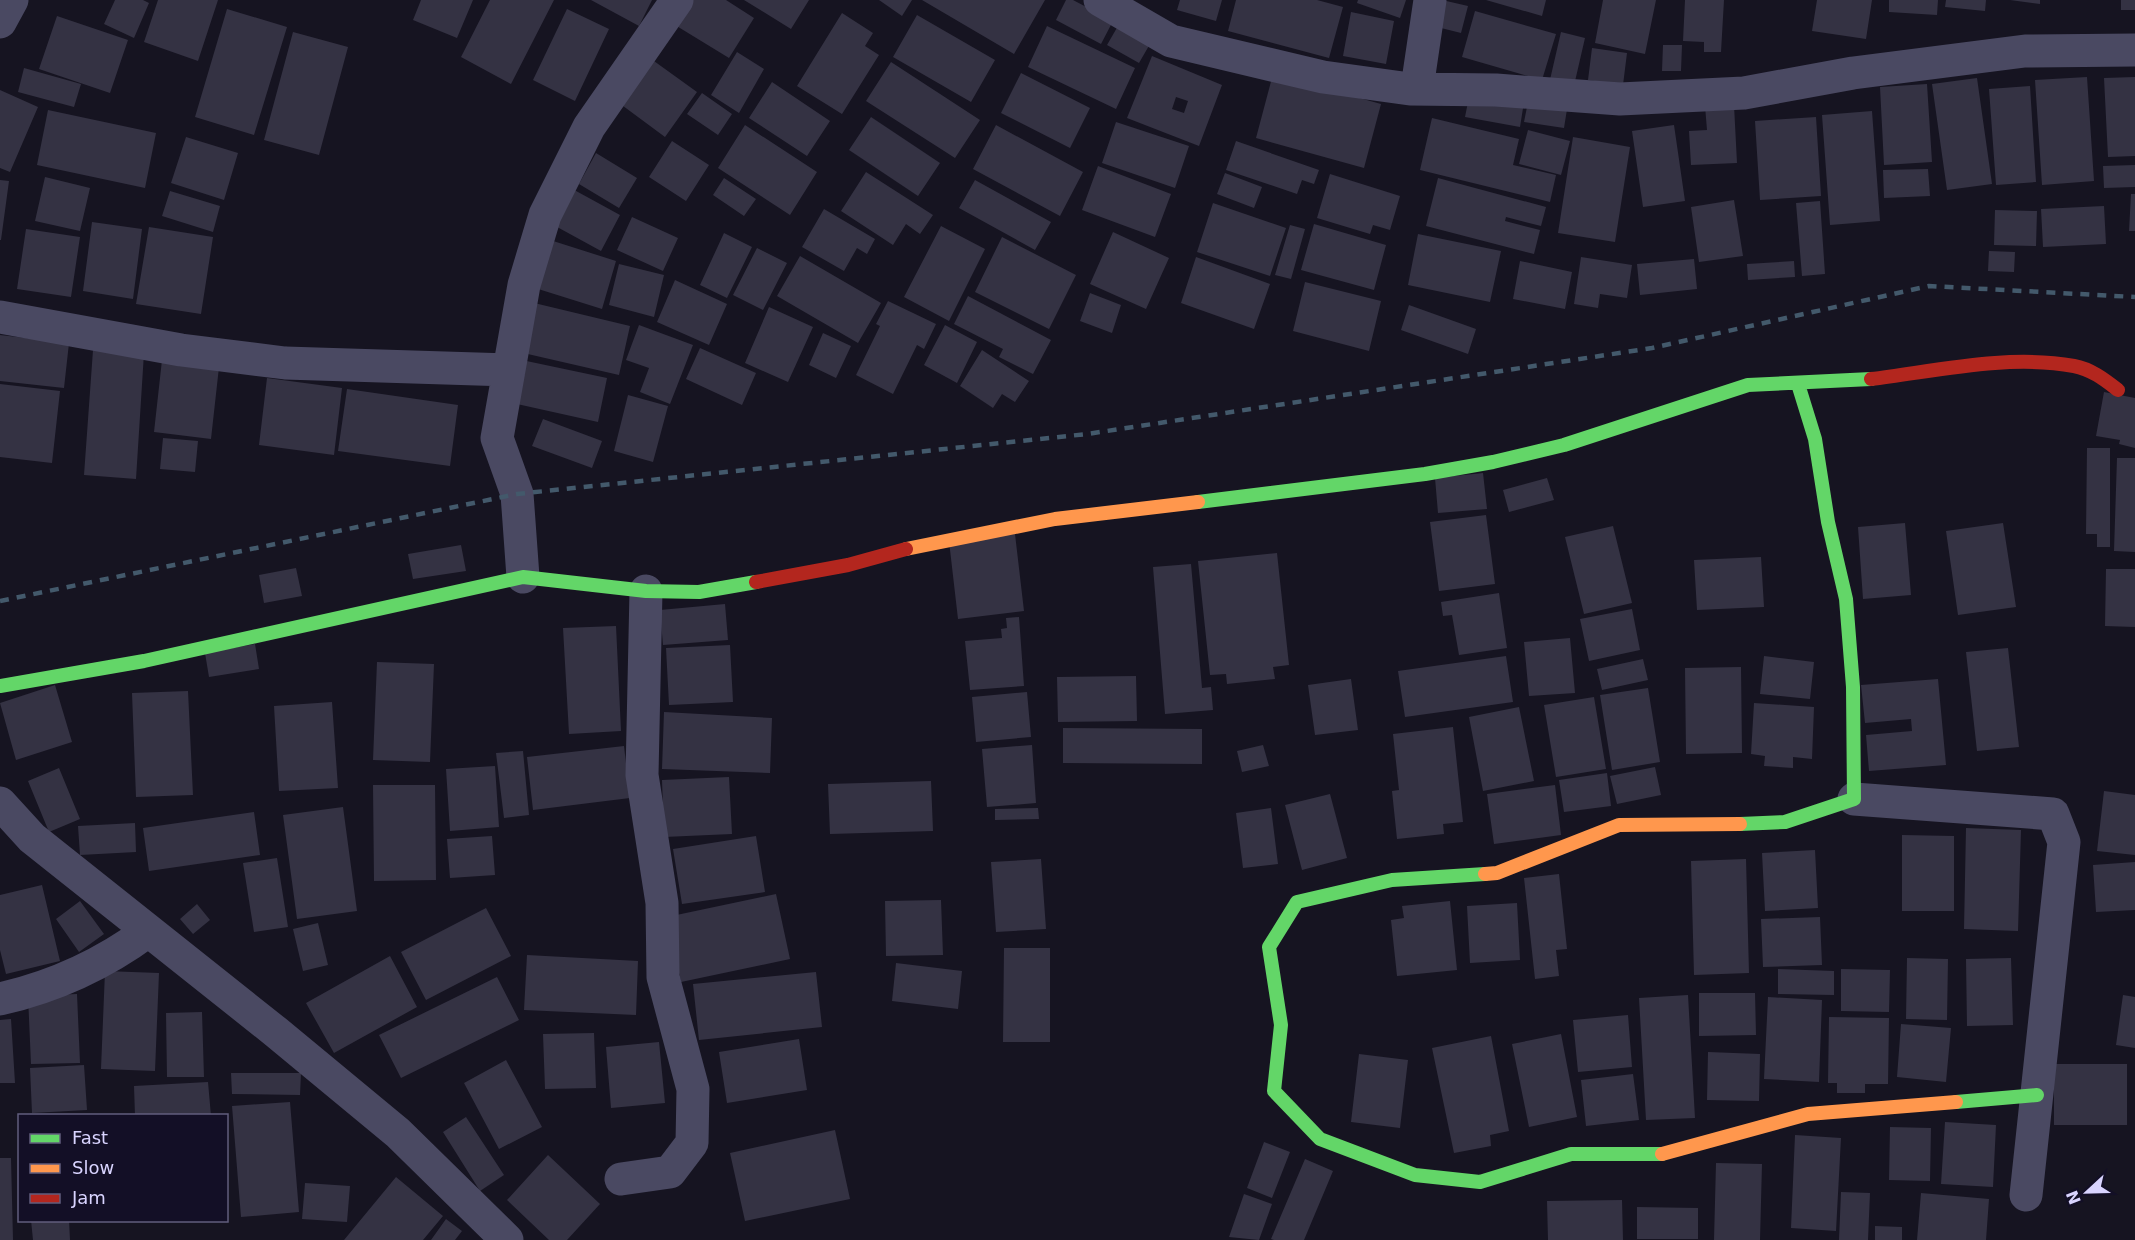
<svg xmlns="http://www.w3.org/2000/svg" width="2135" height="1240" font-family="'DejaVu Sans',sans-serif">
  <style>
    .building { fill: #343243; fill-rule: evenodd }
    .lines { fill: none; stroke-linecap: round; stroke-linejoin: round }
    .street { stroke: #4a4962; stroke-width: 33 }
    .fast { stroke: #63d668; stroke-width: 14 }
    .slow { stroke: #ff974d; stroke-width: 14 }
    .jam { stroke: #b3261e; stroke-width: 14 }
    .rail { stroke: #43596b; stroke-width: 4.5; stroke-dasharray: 9 8; stroke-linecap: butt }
  </style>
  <rect width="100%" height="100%" fill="#161421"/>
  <path class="building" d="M115,0H143L149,3L134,38L104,24Z
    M158,0H218L198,61L144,42Z
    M421,0H473L457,38L413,20Z
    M490,0H554L511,84L461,57Z
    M591,0H652L639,26Z
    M690,0H726L754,18L729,58L675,25Z
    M744,0H809L791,29Z
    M879,0H912L902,16Z
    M922,0H1045L1014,54Z
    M1066,0H1073L1113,21L1101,44L1056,20Z
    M1180,0H1222L1216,21L1177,10Z
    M1236,0H1317L1343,7L1329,58L1228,31Z
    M1358,0H1406L1400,18L1357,3Z
    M1442,0L1468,6L1461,33L1433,26Z
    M1486,0H1546L1542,16Z
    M1603,0H1656L1645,54L1595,43Z
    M1685,0H1724L1721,52H1704V42L1683,41Z
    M1817,0H1872L1866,39L1812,31Z
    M1889,0H1938L1937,15L1889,12Z
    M1946,0H1986L1985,11L1945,7Z
    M2010,0H2040V4Z
    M2121,0H2135V10H2121Z
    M227,9L287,27L254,135L195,117Z
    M567,9L609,29L575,101L533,80Z
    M1475,11L1556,34L1542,80L1462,57Z
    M1351,12L1394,21L1386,64L1343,56Z
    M842,13L873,33L865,46L879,55L842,114L797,86Z
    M917,15L995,60L971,102L893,57Z
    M57,16L128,40L110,93L39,69Z
    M1122,19L1154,37L1139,63L1107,45Z
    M1047,26L1135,68L1116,109L1028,67Z
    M293,32L348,47L319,155L264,140Z
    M1561,32L1585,38L1573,90L1549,84Z
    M1663,45H1682L1681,71H1662Z
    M1592,48L1627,53L1623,85L1588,80Z
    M737,52L764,69L739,113L711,95Z
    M647,56L697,92L665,137L615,100Z
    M1152,56L1222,85L1199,146L1127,118ZM1176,97L1188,101L1184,113L1172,109Z
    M891,62L980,120L955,158L866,101Z
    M24,68L81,84L74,107L18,92Z
    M1021,73L1090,108L1070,148L1001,113Z
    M1273,74L1381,104L1364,168L1256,138Z
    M2087,77L2094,181L2042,185L2035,80Z
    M2135,77V156L2108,157L2104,78Z
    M1977,78L1992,184L1947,190L1932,84Z
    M772,82L830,121L807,156L749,118Z
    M1927,84L1932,162L1884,165L1880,87Z
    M2030,86L2036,182L1996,185L1989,89Z
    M0,90L38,107L10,172L0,168Z
    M1470,92L1524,102L1520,127L1465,117Z
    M702,93L732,114L718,135L687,114Z
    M1529,97L1568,103L1564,128L1524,122Z
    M1734,105L1737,163L1691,165L1689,131L1707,130L1705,106Z
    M48,110L156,133L145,188L37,165Z
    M1872,111L1880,221L1830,225L1822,115Z
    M871,117L940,163L918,196L849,150Z
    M1816,117L1821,196L1760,200L1755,121Z
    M1432,118L1519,139L1513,165L1556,175L1550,202L1420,170Z
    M1116,122L1189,146L1175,188L1102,163Z
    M745,125L817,172L790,215L718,168Z
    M996,125L1083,172L1060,216L973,169Z
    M1674,125L1685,201L1643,207L1632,131Z
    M1528,130L1570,141L1561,175L1519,164Z
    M186,137L238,153L224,200L171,183Z
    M1573,137L1630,147L1615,242L1558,233Z
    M672,141L709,165L686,201L649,177Z
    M1236,141L1319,170L1314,184L1302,180L1297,194L1226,170Z
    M596,153L637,178L619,208L579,184Z
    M2135,165V187L2104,188L2103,166Z
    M1098,166L1171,194L1155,237L1082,210Z
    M1928,169L1930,196L1884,198L1883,170Z
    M866,172L933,215L920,234L906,224L893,245L841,211Z
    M1225,173L1262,187L1254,208L1217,194Z
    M1330,174L1400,196L1390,230L1373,225L1370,234L1317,218Z
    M45,177L90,188L80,231L35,221Z
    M724,178L756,199L744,216L713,195Z
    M1438,178L1546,207L1541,226L1506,217L1505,221L1540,230L1534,254L1426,226Z
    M0,180L9,181L1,240H0Z
    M975,180L1051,222L1035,250L959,208Z
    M567,186L620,215L601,251L548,222Z
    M170,191L220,206L213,232L162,216Z
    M2131,194H2135V231H2129Z
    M1734,200L1743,256L1699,262L1691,207Z
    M1820,201L1825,274L1802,276L1796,203Z
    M1213,203L1286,228L1270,276L1197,252Z
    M2104,206L2106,244L2043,247L2041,209Z
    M824,209L875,239L867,254L857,248L844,271L802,247Z
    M1995,210L2037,211L2036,246L1994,245Z
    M632,217L678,238L663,271L617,250Z
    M92,222L142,229L133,299L83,291Z
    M1314,224L1386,245L1374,290L1301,270Z
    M1290,225L1305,229L1291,279L1275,275Z
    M941,226L985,249L949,321L904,297Z
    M149,227L213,237L201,314L136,304Z
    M26,229L80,237L71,297L17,289Z
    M1113,232L1169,258L1146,309L1090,284Z
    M724,233L752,247L727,298L700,285Z
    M1418,234L1501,251L1490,302L1408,285Z
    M1002,237L1076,275L1049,329L975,292Z
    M550,240L616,261L602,309L535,288Z
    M757,248L787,263L763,310L733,295Z
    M1989,251L2015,252L2014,272L1988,271Z
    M800,256L881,303L858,343L777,296Z
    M1196,257L1270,284L1254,329L1181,303Z
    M1581,257L1632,265L1627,298L1600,294L1598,308L1574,304Z
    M1694,259L1697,289L1640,295L1637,264Z
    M1520,261L1572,272L1565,309L1513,299Z
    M1794,261L1795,277L1748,280L1747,264Z
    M619,264L664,275L654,317L609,305Z
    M675,280L727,304L709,345L657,322Z
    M1305,282L1381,301L1369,351L1293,331Z
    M1090,293L1121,305L1112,333L1080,321Z
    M968,296L1051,340L1033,374L999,357L1003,349L954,324Z
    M888,301L936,324L924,349L917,345L893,394L856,375L880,326L876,324Z
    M530,302L630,326L619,375L519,352Z
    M1409,305L1476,329L1468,354L1401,330Z
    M769,307L813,327L788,382L745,363Z
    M639,325L693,345L670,404L640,392L649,368L626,360Z
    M945,325L977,342L957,383L924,365Z
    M823,333L851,346L836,378L809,365Z
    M0,335L69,343L64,388L0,381Z
    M700,348L756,373L742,405L686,379Z
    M93,350L144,353L136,479L84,475Z
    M982,350L1029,381L1015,402L1002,394L993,408L960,386Z
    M517,359L607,378L598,422L508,402Z
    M162,360L219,367L211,439L154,432Z
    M267,378L342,388L334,455L259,445Z
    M0,384L60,391L52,463L0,457Z
    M347,389L458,405L450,466L338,451Z
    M2104,392L2135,398V448L2119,444L2120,440L2096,436Z
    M628,395L668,406L653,462L614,451Z
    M543,419L602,441L592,468L532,446Z
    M163,438L198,441L195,472L160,469Z
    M2087,448H2110V547H2097V534H2086Z
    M2117,458H2135V552L2114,551Z
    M1483,473L1487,509L1438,513L1435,478Z
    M1547,478L1554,500L1509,512L1503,490Z
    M1486,515L1495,584L1439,591L1430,522Z
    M1905,523L1911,595L1863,599L1858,527Z
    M2003,523L2016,607L1958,615L1946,531Z
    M1613,526L1632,603L1584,614L1565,537Z
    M1015,534L1024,611L958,619L949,541Z
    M461,545L466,571L413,579L408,554Z
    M1277,553L1289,665L1273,667L1275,679L1227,684L1226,674L1210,675L1198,561Z
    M1761,557L1764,607L1697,610L1694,560Z
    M1191,564L1202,688L1211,687L1213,710L1165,714L1153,567Z
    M296,568L302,596L264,603L259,575Z
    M2106,569H2135V627L2105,626Z
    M1499,593L1507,648L1459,655L1452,615L1443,616L1441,602Z
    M725,604L728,640L663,645L660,610Z
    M1632,609L1640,650L1589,661L1580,619Z
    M1019,617L1024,686L970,690L965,641L1002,638L1001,629L1007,628L1006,618Z
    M616,626L621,731L569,734L563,628Z
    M1570,638L1575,693L1529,696L1524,642Z
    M255,644L259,669L209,677L205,653Z
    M730,645L733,702L669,705L666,648Z
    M2008,648L2019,747L1977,751L1966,652Z
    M1506,656L1513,702L1405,717L1398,671Z
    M1764,656L1814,662L1810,699L1760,694Z
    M1643,659L1648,680L1602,690L1597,669Z
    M377,662L434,664L430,762L373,760Z
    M1741,667L1742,753L1686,754L1685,668Z
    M1136,676L1137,721L1058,722L1057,677Z
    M1351,679L1358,730L1315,735L1308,685Z
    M1938,679L1946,765L1869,771L1866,735L1912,731L1911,719L1865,723L1861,685Z
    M55,685L72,742L16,760L0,703Z
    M1648,688L1660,762L1612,770L1600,695Z
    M188,691L193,795L136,797L132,693Z
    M1027,692L1031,737L976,742L972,697Z
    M1594,697L1606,769L1556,777L1544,705Z
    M332,702L338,788L279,791L274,706Z
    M1754,703L1814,707L1812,759L1793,757V768L1764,766L1765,756L1751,754Z
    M1519,707L1534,781L1483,791L1469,717Z
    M664,712L772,718L770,773L662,769Z
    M1453,727L1463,822L1443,824L1444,834L1397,839L1392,791L1399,790L1393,734Z
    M1063,728L1202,729V764L1063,763Z
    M1032,745L1036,803L987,807L982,749Z
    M1263,745L1269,766L1242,772L1237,751Z
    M624,746L630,798L533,810L527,757Z
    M523,751L529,815L504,818L496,753Z
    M495,766L499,827L450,831L446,769Z
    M1655,767L1661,795L1617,804L1610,776Z
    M59,768L80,819L49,832L28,781Z
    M1607,773L1611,806L1564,812L1559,780Z
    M729,777L732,834L664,837L662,780Z
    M931,781L933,831L830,834L828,784Z
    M373,785H435L436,880L374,881Z
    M1555,785L1561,835L1494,844L1487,794Z
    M2104,791L2135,795V855L2097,851Z
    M1330,794L1347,858L1302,870L1285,805Z
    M343,807L357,911L297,919L283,815Z
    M1038,808L1039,819L995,820V809Z
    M1271,808L1278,864L1243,868L1236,813Z
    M254,812L260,855L149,871L143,828Z
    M135,823L136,852L80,855L78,826Z
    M1966,828L2021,830L2018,931L1964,929Z
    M1902,835L1954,836V911H1902Z
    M492,836L495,875L450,878L447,839Z
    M756,836L765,892L682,904L673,849Z
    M1815,850L1818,908L1765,911L1762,853Z
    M277,858L288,927L254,932L243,863Z
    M1041,859L1046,929L996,932L991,862Z
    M1746,859L1749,973L1694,975L1691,861Z
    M2135,862V910L2096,912L2093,865Z
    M1559,874L1567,949L1556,950L1559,976L1535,979L1524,878Z
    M42,885L60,961L6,974L0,950V895Z
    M776,894L790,959L681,982L667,917Z
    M941,900L943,955L886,956L885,901Z
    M80,901L104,934L79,952L56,919Z
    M1450,901L1457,970L1397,976L1391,920L1404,918L1402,906Z
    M1517,903L1520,960L1470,963L1467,906Z
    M197,904L210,920L193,934L180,919Z
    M486,908L511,956L426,1000L401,952Z
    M1820,917L1822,965L1763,967L1761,919Z
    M318,923L328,965L303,971L293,929Z
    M1004,948H1050V1042H1003Z
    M527,955L638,961L636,1015L524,1010Z
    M390,956L417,1007L334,1053L306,1003Z
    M1907,958L1948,959L1947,1020L1906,1019Z
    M2011,958L2013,1025L1967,1026L1966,959Z
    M896,963L962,971L958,1009L892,1001Z
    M1778,969L1834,971V995L1778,994Z
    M1841,969L1890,970L1889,1012L1841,1011Z
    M105,971L159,973L155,1071L101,1069Z
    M816,972L822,1027L699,1040L693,984Z
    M497,977L519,1020L401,1078L379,1035Z
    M1699,993H1755L1756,1035L1699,1036Z
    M77,994L80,1063L31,1064L28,996Z
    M1688,995L1695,1118L1646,1120L1639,998Z
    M2123,995L2135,997V1048L2116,1045Z
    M1768,997L1822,1000L1819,1082L1764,1079Z
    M202,1012L204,1077H167L166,1013Z
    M1628,1015L1632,1067L1578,1072L1573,1020Z
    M1829,1017L1889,1018L1888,1084H1865V1093H1837V1083H1828Z
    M11,1019L15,1083H0V1020Z
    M1901,1024L1951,1028L1946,1082L1897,1077Z
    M594,1033L596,1088L545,1089L543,1034Z
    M1561,1034L1577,1117L1529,1127L1512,1044Z
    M1491,1036L1509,1131L1490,1135L1491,1146L1454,1153L1432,1048Z
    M799,1039L807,1090L727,1103L719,1052Z
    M659,1042L665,1103L611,1108L606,1047Z
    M1708,1052L1760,1054L1759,1101L1707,1100Z
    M1359,1054L1408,1060L1400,1128L1351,1122Z
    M506,1060L542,1127L499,1149L464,1083Z
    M2054,1064H2127V1125H2054Z
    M84,1065L87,1110L32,1113L30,1068Z
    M231,1073H301L300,1095L232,1094Z
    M1633,1074L1639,1120L1586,1126L1581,1080Z
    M208,1082L211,1116H135L134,1086Z
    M290,1102L299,1212L241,1217L232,1106Z
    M466,1117L504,1175L480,1191L443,1132Z
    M1945,1122L1996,1125L1993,1187L1941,1184Z
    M1890,1127L1931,1128L1930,1181L1889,1180Z
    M835,1130L850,1199L745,1221L730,1153Z
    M1795,1135L1841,1138L1836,1231L1791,1228Z
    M1264,1142L1290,1152L1272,1198L1247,1188Z
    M548,1155L600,1204L567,1240H549L507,1200Z
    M0,1158H11L13,1240H0Z
    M1305,1159L1333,1171L1304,1240H1274L1271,1239Z
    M1716,1163L1762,1164L1760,1240H1714Z
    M396,1177L443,1216L423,1240H344Z
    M305,1183L350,1186L347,1222L302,1219Z
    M1841,1192L1870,1193L1868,1240H1839Z
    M1921,1193L1989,1199L1986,1240H1917Z
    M1244,1194L1272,1204L1259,1240L1229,1237Z
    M1622,1200L1623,1240H1548L1547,1201Z
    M1637,1207L1698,1208V1239H1637Z
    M446,1219L462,1231L455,1240H431Z
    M31,1220H69L70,1240H33Z
    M1875,1226L1902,1227V1240H1875Z"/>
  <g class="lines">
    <path class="street" d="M1100,0L1171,41L1323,77L1410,89L1496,90L1620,99L1744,93L1853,73L2025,51L2135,50
      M0,22L12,0
      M1417,88L1430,0
      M0,317L181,350L285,363L509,370
      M523,577L517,494L497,438L524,285L545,215L589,127L677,0
      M1854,799L2053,814L2064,842L2026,1195
      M0,803L32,838L276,1032L398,1133L507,1240
      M0,999C53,987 105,963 148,931
      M621,1179L670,1172L692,1143L693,1089L663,977L662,903L642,775L646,591"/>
    <path class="fast" d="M1198,502L1425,474L1493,462L1564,445L1748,385L1871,379
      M0,686L144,661L523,577L646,591L699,592L756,582
      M1740,824L1785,822L1854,799L1853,687L1846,599L1828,522L1815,439L1798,384
      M1485,874L1392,880L1297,902L1269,947L1281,1025L1274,1091L1320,1139L1415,1175L1480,1182L1571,1154H1662
      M1956,1102L2037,1095"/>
    <path class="slow" d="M906,549L1055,519L1198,502
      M1485,874L1497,873L1619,825L1740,824
      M1662,1154L1808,1114L1956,1102"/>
    <path class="jam" d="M1871,379C1936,371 2008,354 2074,366C2091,369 2105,380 2118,390
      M756,582L848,565L906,549"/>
    <path class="rail" d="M0,601L517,494L1087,434L1652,348L1929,286L2135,297"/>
  </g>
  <rect x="18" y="1114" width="210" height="108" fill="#130f26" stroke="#625e7d" stroke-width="1.5"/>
  <rect x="30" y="1134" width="30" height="9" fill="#63d668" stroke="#625e7d" stroke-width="1.5"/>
  <text x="72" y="1144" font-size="18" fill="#d9d4ff">Fast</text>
  <rect x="30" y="1164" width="30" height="9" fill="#ff974d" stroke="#625e7d" stroke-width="1.5"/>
  <text x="72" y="1174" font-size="18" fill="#d9d4ff">Slow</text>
  <rect x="30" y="1194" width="30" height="9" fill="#b3261e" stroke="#625e7d" stroke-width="1.5"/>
  <text x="72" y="1204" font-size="18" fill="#d9d4ff">Jam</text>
  <g transform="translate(2087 1192) rotate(248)" stroke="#130f26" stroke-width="4.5" paint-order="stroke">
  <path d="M0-4.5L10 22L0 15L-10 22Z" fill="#d9d4ff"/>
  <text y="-9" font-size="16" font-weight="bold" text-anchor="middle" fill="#d9d4ff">N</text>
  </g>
</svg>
